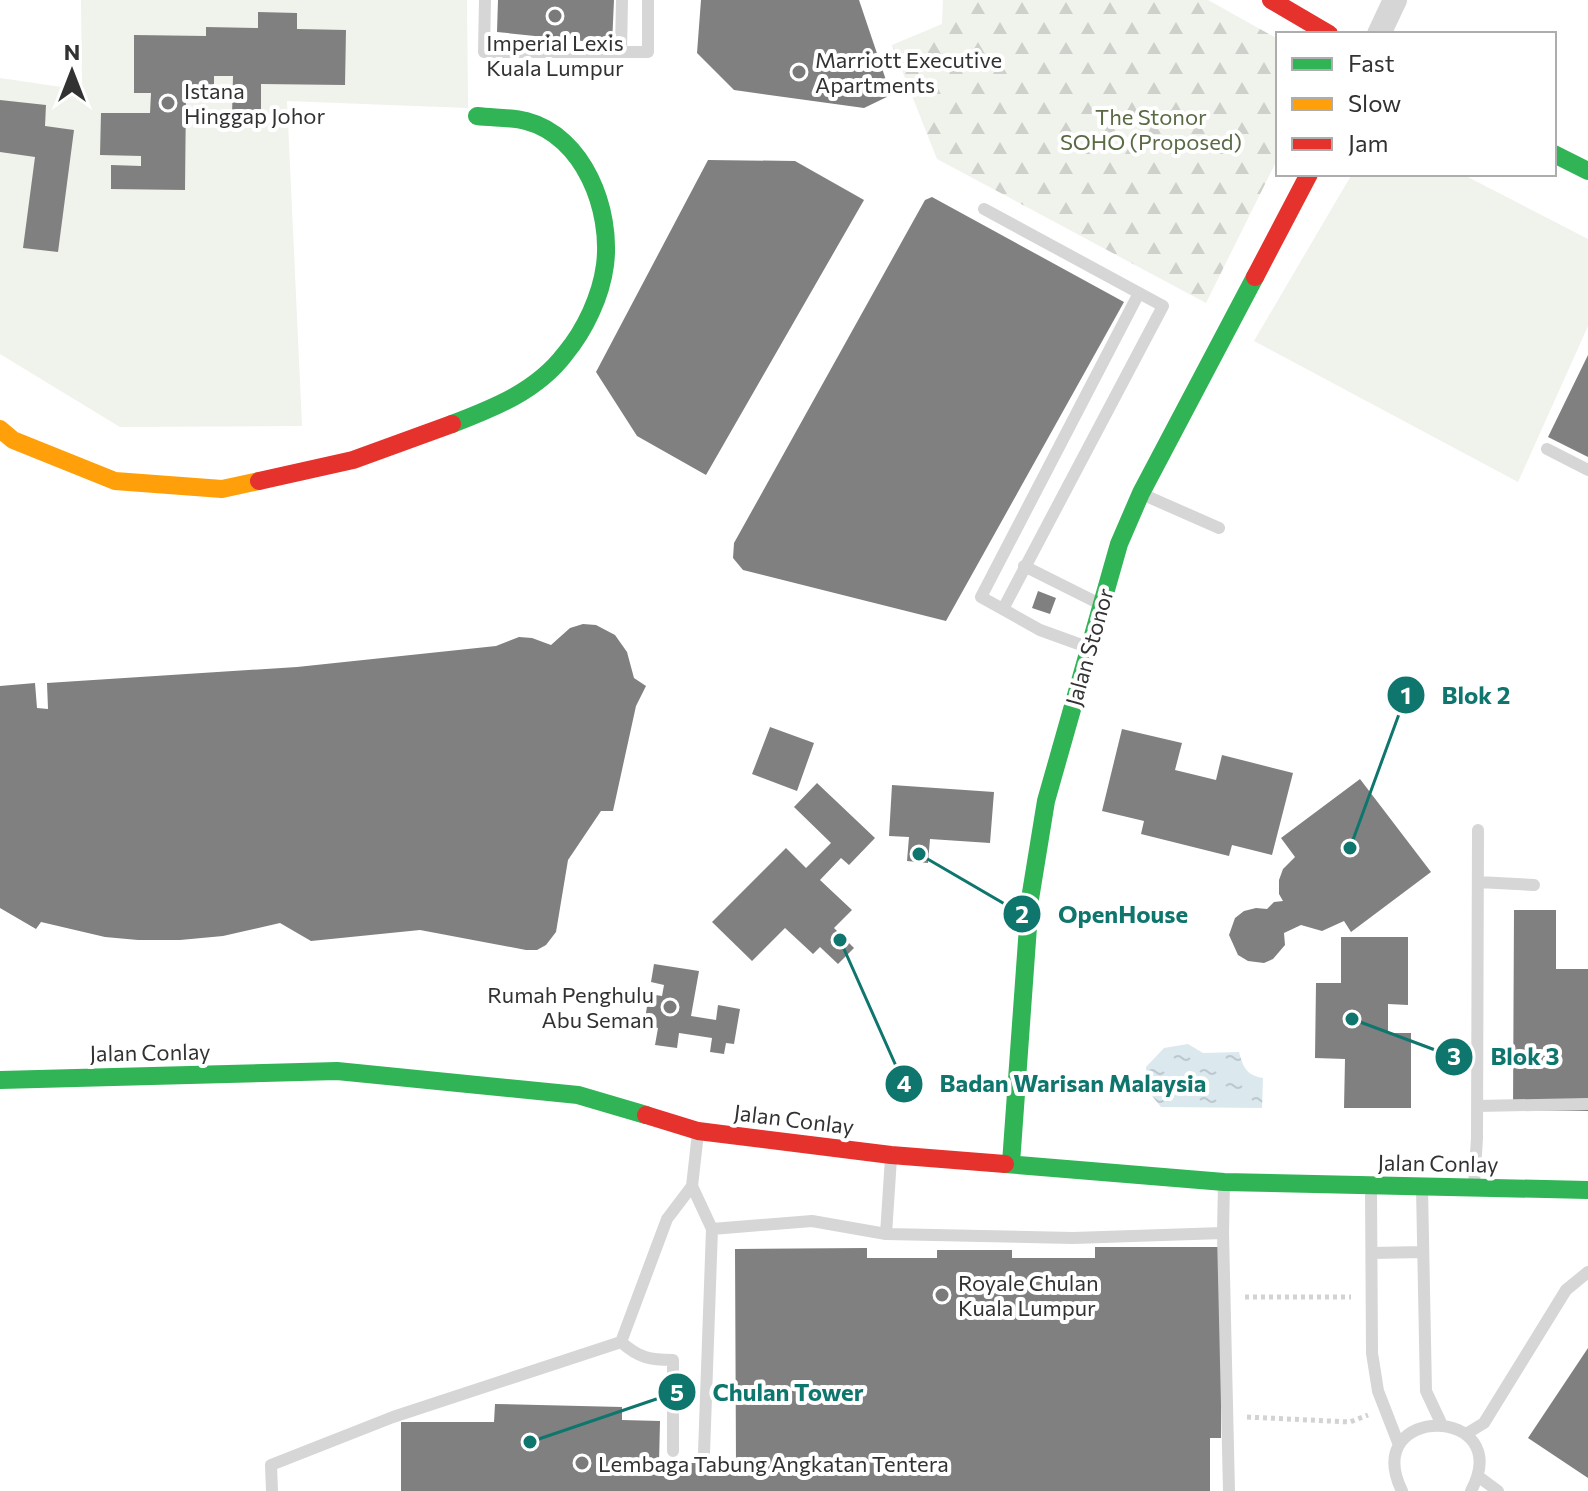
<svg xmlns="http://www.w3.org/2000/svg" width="1588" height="1491" font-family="Commissioner,sans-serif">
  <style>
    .green { fill: #f0f2ec }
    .forest { fill: url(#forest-firs) }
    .water { fill: url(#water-ripples) }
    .building { fill: #808080 }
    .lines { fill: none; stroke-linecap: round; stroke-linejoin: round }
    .path { stroke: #d3d3d3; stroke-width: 5; stroke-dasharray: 4 4; stroke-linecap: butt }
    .lane { stroke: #d6d6d6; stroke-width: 12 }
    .street { stroke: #d6d6d6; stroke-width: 24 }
    .fast { stroke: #30b455; stroke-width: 18 }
    .slow { stroke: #ff9f0a; stroke-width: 18 }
    .jam { stroke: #e5322d; stroke-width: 18 }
    .poi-dot { fill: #7a7a7a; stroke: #fff; stroke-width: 3 }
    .labels { text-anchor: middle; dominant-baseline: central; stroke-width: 8; stroke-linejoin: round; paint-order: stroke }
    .poi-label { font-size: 22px; fill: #323232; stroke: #fff; text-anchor: start }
    .park-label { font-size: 22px; fill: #5a6a44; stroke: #fff }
    .street-label { font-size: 22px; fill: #323232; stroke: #fff }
    .leader { fill: none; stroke: #0f766e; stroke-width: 3 }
    .callout-dot { fill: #0f766e; stroke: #fff; stroke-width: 3 }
    .mark-label { font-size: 24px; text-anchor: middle; font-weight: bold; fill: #fff }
    .callout-label { font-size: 24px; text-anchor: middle; font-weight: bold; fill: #0f766e; stroke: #fff; stroke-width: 8; stroke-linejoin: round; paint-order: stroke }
  </style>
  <defs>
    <pattern id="forest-firs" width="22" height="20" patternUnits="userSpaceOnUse" patternTransform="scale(2)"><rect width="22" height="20" fill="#f0f2ec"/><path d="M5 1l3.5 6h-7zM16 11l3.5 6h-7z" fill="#ced0cb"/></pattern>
    <pattern id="water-ripples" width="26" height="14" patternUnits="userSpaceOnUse" patternTransform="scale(2)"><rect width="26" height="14" fill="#dbe9ee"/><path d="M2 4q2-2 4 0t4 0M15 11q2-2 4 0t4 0" fill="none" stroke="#bcc8cd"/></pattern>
  </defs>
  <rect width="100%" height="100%" fill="#fff"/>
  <path class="green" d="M81,0H467L468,108L287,101L302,426L120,427L0,354V78L82,90Z
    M1352,174H1462L1588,239V326L1518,482L1254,341Z"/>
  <path class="forest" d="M943,0H1208L1278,39V158L1206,303L937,159L892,45L942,24Z"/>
  <path class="water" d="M1188,1044L1203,1053L1239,1052C1243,1067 1246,1075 1263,1078L1262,1108L1161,1107L1147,1090L1146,1067L1164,1048Z"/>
  <path class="building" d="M498,0H614L612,44L497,32Z
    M701,0H859L891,95L864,108L734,90L697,53Z
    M258,12L297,13V29L346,30L345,85L261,84V116H232L233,76H214V92L186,91L185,190L111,189V165L141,166V156L100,155L101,113H150L151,93H134V35L206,36V27L258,28Z
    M0,100L46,105L45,126L74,130L58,252L23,248L35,157L0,152Z
    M708,160L795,161L864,200L706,475L637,436L596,372Z
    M932,197L1124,302L946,621L743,570L733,558L734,543L925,200Z
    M1588,355V457L1548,437Z
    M1038,591L1056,598L1050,614L1032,608Z
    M583,624L596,625L615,635L627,652L634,678L646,686L636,706L613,811H601L568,860L556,932L546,945L537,950H526L420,930L311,941L280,923L223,936L180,940H138L105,937L41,922L36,929L0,908V686L35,683L37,708L48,709L47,683L297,667L496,646L519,637L532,638L551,645L570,628Z
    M770,727L814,743L797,791L752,774Z
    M1122,729L1182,743L1175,770L1216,780L1222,755L1293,773L1272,855L1232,845L1229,856L1141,834L1144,821L1102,811Z
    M1360,779L1431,872L1351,932L1344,921L1322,931L1301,925L1284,933L1285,945L1273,959L1264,963L1248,961L1238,955L1229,935L1235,918L1244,911L1256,908L1267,909L1274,902L1283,901L1279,894V880L1283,869L1295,857L1281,838Z
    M817,783L875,838L849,865L841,858L820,880L852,910L834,928L854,948L838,964L820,947L813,954L785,928L752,961L712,922L786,848L806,868L831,843L794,807Z
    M892,785L994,792L990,843L930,839L928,863L907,861L909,837L889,836Z
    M1514,910H1556V969H1588V1111L1513,1110Z
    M1341,937H1408V1005L1388,1004V1033H1411V1108H1344L1345,1059L1315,1058L1316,983H1341Z
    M654,964L699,971L691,1016L716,1020L718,1005L740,1009L734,1044L726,1043L724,1054L710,1052L712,1038L679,1033L677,1048L655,1045L658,1028L644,1025L649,994L662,996L664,985L651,982Z
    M1095,1247H1221V1438H1210V1491H401V1422H494L495,1404L622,1407V1420L660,1421L659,1463H736L735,1249L867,1248V1258H937V1250H1012V1258H1095Z
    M1588,1348V1478L1528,1438Z"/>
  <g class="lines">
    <path class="path" d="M1245,1297H1351
      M1247,1417L1350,1422L1368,1415"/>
    <path class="lane" d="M485,0L484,52H648V0
      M621,52L622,0
      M984,209L1163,306L1003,609
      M1547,449L1588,470
      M1144,495L1219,528
      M1024,566L1100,604
      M1087,647L1040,630L981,597L1139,293
      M1478,882L1534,885
      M1477,1106L1588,1104
      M1224,1182L1223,1233L1229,1491
      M1474,1185L1477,1138L1478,830
      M692,1186L698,1133
      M1371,1188L1372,1353L1378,1391L1399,1445
      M1422,1188L1426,1391L1441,1423
      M712,1229L812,1221L886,1234L1073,1238L1223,1233
      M886,1234L891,1158
      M1372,1253L1422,1252
      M621,1342C639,1358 650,1360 673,1360V1451
      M1466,1434L1484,1423L1566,1290L1588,1272
      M1479,1477L1498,1491
      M272,1491L271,1465L393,1417L621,1342L667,1219L692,1186L712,1229L704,1453
      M1402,1491C1359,1403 1517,1405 1471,1491"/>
    <path class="street" d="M1379,34L1395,0"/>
    <path class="fast" d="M1554,154L1588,171
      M452,424C494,408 537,391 565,354C585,330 601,296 605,265C612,210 584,136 526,121C511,117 493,118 477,116
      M0,1080L337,1071L578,1095L646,1115
      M1011,1163L1030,899L1046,801L1119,544L1141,493L1255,277
      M1005,1164L1224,1182L1588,1190"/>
    <path class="slow" d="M0,429L13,440L115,481L222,489L259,481"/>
    <path class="jam" d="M1271,0L1329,34
      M1255,277L1309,174
      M259,481L353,460L452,424
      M646,1115L698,1131L891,1155L1005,1164"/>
  </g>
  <g class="poi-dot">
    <circle cx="555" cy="16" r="8"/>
    <circle cx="799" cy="72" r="8"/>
    <circle cx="168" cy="103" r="8"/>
    <circle cx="670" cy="1007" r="8"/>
    <circle cx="942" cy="1295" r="8"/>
    <circle cx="582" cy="1463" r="8"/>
  </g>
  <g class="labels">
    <g class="poi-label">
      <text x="555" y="42" text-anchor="middle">Imperial Lexis<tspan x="555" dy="25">Kuala Lumpur</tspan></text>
      <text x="815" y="59">Marriott Executive<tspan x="815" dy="25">Apartments</tspan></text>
      <text x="184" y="90">Istana<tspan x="184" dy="25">Hinggap Johor</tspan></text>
      <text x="654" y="994" text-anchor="end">Rumah Penghulu<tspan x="654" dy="25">Abu Seman</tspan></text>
      <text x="958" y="1282">Royale Chulan<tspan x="958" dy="25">Kuala Lumpur</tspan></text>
      <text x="598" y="1463">Lembaga Tabung Angkatan Tentera</text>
    </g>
    <g class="park-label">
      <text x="1151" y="116">The Stonor<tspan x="1151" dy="25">SOHO (Proposed)</tspan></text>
    </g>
    <g class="street-label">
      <text transform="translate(1089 647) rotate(-74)">Jalan Stonor</text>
      <text transform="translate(150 1052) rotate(-1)">Jalan Conlay</text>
      <text transform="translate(794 1119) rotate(7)">Jalan Conlay</text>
      <text transform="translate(1438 1163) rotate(1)">Jalan Conlay</text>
    </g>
  </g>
  <path class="leader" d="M1350 848L1406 695M919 854L1022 914M1352 1019L1454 1057M840 940L904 1084M530 1442L677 1392"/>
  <g class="callout-dot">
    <circle cx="1350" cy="848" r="8"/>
    <circle cx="919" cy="854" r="8"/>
    <circle cx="1352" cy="1019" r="8"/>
    <circle cx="840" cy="940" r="8"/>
    <circle cx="530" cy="1442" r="8"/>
    <circle cx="1406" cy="695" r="20"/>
    <circle cx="1022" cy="914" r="20"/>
    <circle cx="1454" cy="1057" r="20"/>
    <circle cx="904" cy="1084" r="20"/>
    <circle cx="677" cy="1392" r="20"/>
  </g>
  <g class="mark-label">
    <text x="1406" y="704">1</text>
    <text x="1022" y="923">2</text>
    <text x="1454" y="1065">3</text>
    <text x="904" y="1092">4</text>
    <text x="677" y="1401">5</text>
  </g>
  <g class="callout-label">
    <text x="1476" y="704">Blok 2</text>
    <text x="1123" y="923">OpenHouse</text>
    <text x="1525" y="1065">Blok 3</text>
    <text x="1073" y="1092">Badan Warisan Malaysia</text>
    <text x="788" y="1401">Chulan Tower</text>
  </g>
  <rect x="1276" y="32" width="280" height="144" fill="#ffffff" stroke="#adadad" stroke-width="2"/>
  <rect x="1292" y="58" width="40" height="12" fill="#30b455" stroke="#adadad" stroke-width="2"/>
  <text x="1348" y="72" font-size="24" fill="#323232">Fast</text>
  <rect x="1292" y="98" width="40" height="12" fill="#ff9f0a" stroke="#adadad" stroke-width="2"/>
  <text x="1348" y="112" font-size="24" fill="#323232">Slow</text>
  <rect x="1292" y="138" width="40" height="12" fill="#e5322d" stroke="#adadad" stroke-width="2"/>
  <text x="1348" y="152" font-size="24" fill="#323232">Jam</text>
  <g transform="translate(72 72)" stroke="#ffffff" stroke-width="6" paint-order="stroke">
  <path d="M0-6L14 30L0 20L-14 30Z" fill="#323232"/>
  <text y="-12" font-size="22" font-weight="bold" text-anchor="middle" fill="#323232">N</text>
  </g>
</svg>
